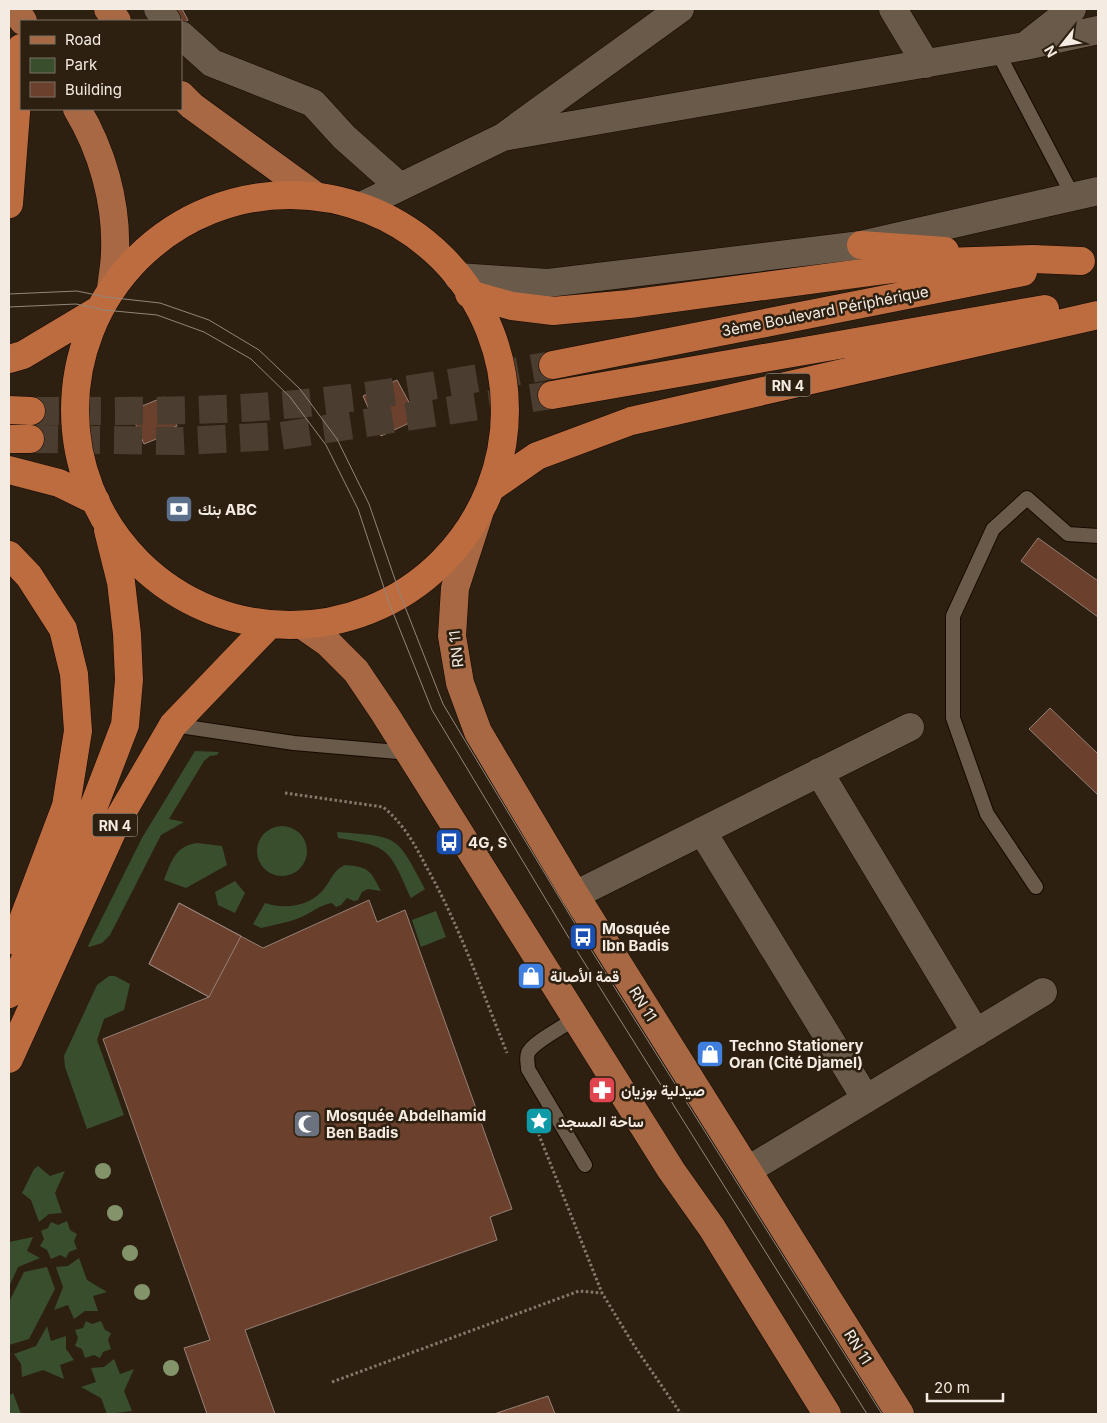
<svg xmlns="http://www.w3.org/2000/svg" width="1107" height="1423" font-family="Inter,Vazirmatn,sans-serif">
  <style>
    .green { fill: #394e2d }
    .building { fill: #6b402d; stroke: #978076 }
    .lines { fill: none; stroke-linecap: round; stroke-linejoin: round }
    .trunk-tunnel { stroke: #4b3e30; stroke-width: 28; stroke-dasharray: 28 14; stroke-linecap: butt }
    .service-casing { stroke: #150901; stroke-width: 16 }
    .minor-casing { stroke: #150901; stroke-width: 29 }
    .primary-casing { stroke: #150901; stroke-width: 29 }
    .trunk-casing { stroke: #150901; stroke-width: 29 }
    .path { stroke: #84796d; stroke-width: 3; stroke-dasharray: 2.5 2.5; stroke-linecap: butt }
    .service { stroke: #695a4a; stroke-width: 14 }
    .minor { stroke: #695a4a; stroke-width: 28 }
    .primary { stroke: #a86843; stroke-width: 28 }
    .trunk { stroke: #bd6c40; stroke-width: 28 }
    .tram { stroke: #91867a; stroke-width: 1 }
    .tree { fill: #83946a }
    .labels { text-anchor: middle; dominant-baseline: central; stroke-width: 5; stroke-linejoin: round; paint-order: stroke }
    .shield { fill: #2d2011; stroke: #b8aea3; stroke-width: 1 }
    .shield-label { font-size: 14px; font-weight: bold; fill: #f4ebe2 }
    .street-label { font-size: 15px; fill: #f4ebe2; stroke: #2d2011 }
    .poi-label { font-size: 15px; font-weight: bold; fill: #f4ebe2; stroke: #2d2011; text-anchor: start }
  </style>
  <rect width="100%" height="100%" fill="#2d2011"/>
  <path class="green" d="M195,751L219,752L217,755L210,756L204,761L169,819L184,822L161,835L110,935L102,943L89,947L88,946L142,838Z
    M257 851a25 25 0 1 1 50 0a25 25 0 1 1-50 0Z
    M337,832C399,837 396,834 425,889L411,898C389,850 391,846 338,838Z
    M197,843L222,846L227,865L186,888L164,880C171,862 175,846 197,843Z
    M345,865C369,867 370,870 381,891L368,889L362,892L358,900L354,901L347,898L341,905L336,907L332,903C319,905 310,914 299,918C287,923 273,925 261,928L253,924L265,903C287,910 313,906 326,886C333,876 334,870 345,865Z
    M235,881L245,893L235,913L218,905L215,892Z
    M436,911L446,937L421,947L412,920Z
    M109,976H115L130,984L124,1010L104,1019L97,1040L124,1115L87,1129L65,1067L64,1056L97,985Z
    M38,1166L50,1176L65,1171L55,1193L62,1213L49,1214L39,1222L31,1200L22,1193L34,1169Z
    M67,1221L70,1230L77,1234L74,1241L77,1249L69,1252L66,1258L60,1255L51,1259L47,1250L40,1246L44,1239L41,1231L48,1228L51,1222L58,1225Z
    M33,1237L27,1251L40,1258L18,1267L9,1287V1242Z
    M79,1258L87,1280L107,1292L93,1296L98,1311H85L74,1319L68,1305L54,1310L63,1287L56,1267L68,1266Z
    M47,1267L55,1289L29,1339L9,1345V1302L24,1272Z
    M86,1321L92,1324L101,1321L105,1330L111,1333L108,1340L111,1349L103,1352L100,1358L94,1355L85,1358L82,1349L75,1346L78,1338L75,1330L83,1328Z
    M47,1326L51,1341L66,1336V1349L74,1360L60,1365L64,1379L43,1370L22,1377L21,1364L14,1354L36,1346Z
    M114,1359L120,1374L134,1369L124,1391L132,1411L107,1414L101,1398L81,1387L96,1382L91,1368L104,1367Z
    M13,1393L21,1414H9V1396Z"/>
  <path class="building" d="M160,9H182L188,20L181,24V21H167Z
    M397,380L418,419L381,436L363,396Z
    M164,397L177,426L164,431L166,435L144,444L130,411Z
    M1038,538L1098,581V617L1021,561Z
    M1050,708L1098,754V795L1029,729Z
    M369,900L377,922L405,910L512,1209L490,1217L497,1240L245,1330L275,1414H207L184,1348L210,1340L103,1039L209,997L149,964L179,903L263,948Z
    M179,903L241,936L209,997L149,964Z
    M548,1396L555,1414H494Z"/>
  <g class="lines">
    <path class="trunk-tunnel" d="M31,411C111,411 192,412 272,406C366,399 460,381 553,365
      M30,439L183,441L280,436L552,395"/>
    <g class="service-casing">
      <path id="service" d="M997,51L1073,196
        M173,725L294,743L409,753
        M1036,887L987,814L953,718V616L993,529L1027,498L1068,534L1098,536
        M576,1018C565,1026 533,1042 528,1053C526,1058 528,1064 528,1069L585,1165"/>
    </g>
    <g class="minor-casing">
      <path id="minor" d="M158,9L167,21
        M893,9L926,64
        M181,35L212,63L313,103L344,137L399,186
        M1030,42L1072,9
        M503,137L1025,46L1098,30
        M361,206L503,137L680,9
        M458,277L548,283L861,245L1098,191
        M819,772L976,1033
        M702,831L866,1099
        M575,895L910,727
        M748,1170L1043,992"/>
    </g>
    <g class="primary-casing">
      <path id="primary" d="M15,9L23,21
        M108,9L117,21
        M181,95L192,106L316,196
        M77,109C102,150 117,203 115,252C115,264 112,277 111,290
        M479,514L455,588L452,636L460,683L478,732L575,895L900,1414
        M302,625L328,643L356,671L385,714L671,1170L712,1228L827,1414"/>
    </g>
    <g class="trunk-casing">
      <path id="trunk" d="M75 410a215 215 0 1 1 430 0a215 215 0 1 1-430 0Z
        M9,204L21,48
        M861,245L945,251
        M469,294L512,306L553,311L629,304L944,262L1033,259L1081,261
        M9,359L23,355L100,309
        M553,365L1023,272
        M552,395L1045,309
        M9,410L31,411
        M9,439H30
        M9,470L59,483L96,501
        M491,488L537,456L631,421L1098,315
        M9,555L29,576L63,629L74,674L78,731L66,806L15,941
        M9,994L82,837L125,725L129,680L127,634L121,582L108,530
        M9,1059L116,823L173,725L270,624"/>
    </g>
    <path class="path" d="M285,793L383,807C404,824 415,845 427,868C460,927 482,991 507,1053
      M533,1120L602,1293
      M332,1382L579,1291L602,1293L635,1347L681,1414"/>
    <use href="#service" class="service"/>
    <use href="#minor" class="minor"/>
    <use href="#primary" class="primary"/>
    <use href="#trunk" class="trunk"/>
    <path class="tram" d="M9,294L77,291L106,297L160,303L209,320L259,350L300,389L337,439L369,504L400,594L443,704L583,937L882,1414
      M9,307L76,304L104,310L157,315L204,332L251,359L290,397L326,445L358,509L388,600L432,710L572,943L867,1414"/>
  </g>
  <g class="tree">
    <circle cx="103" cy="1171" r="8"/>
    <circle cx="115" cy="1213" r="8"/>
    <circle cx="130" cy="1253" r="8"/>
    <circle cx="142" cy="1292" r="8"/>
    <circle cx="171" cy="1368" r="8"/>
  </g>
  <defs>
    <g id="bank-square" transform="scale(1.4375)"><rect x="-9" y="-9" width="18" height="18" rx="4" fill="#5c6f8a" stroke="#2d2011"/><path d="M-6-4H6V4H-6ZM0-2.3a2.3 2.3 0 1 0 0 4.6a2.3 2.3 0 1 0 0-4.6Z" fill="#fff"/></g>
    <g id="bus-square" transform="scale(1.4375)"><rect x="-9" y="-9" width="18" height="18" rx="4" fill="#1a4fb4" stroke="#2d2011"/><path d="M-5-6H5V4H4V6H2V4H-2V6H-4V4H-5ZM-3.5-4V0h7V-4ZM-3.5 1.2v1.5H-2V1.2ZM2 1.2v1.5H3.5V1.2Z" fill="#fff"/></g>
    <g id="shop-square" transform="scale(1.4375)"><rect x="-9" y="-9" width="18" height="18" rx="4" fill="#3f7fe0" stroke="#2d2011"/><path d="M-5-2.5h2.3a2.7 3.5 0 0 1 5.4 0H5L5.5 6h-11ZM-1.5-2.5h3a1.5 2.3 0 0 0-3 0Z" fill="#fff"/></g>
    <g id="pharmacy-square" transform="scale(1.4375)"><rect x="-9" y="-9" width="18" height="18" rx="4" fill="#e0444e" stroke="#2d2011"/><path d="M-2-6h4v4h4v4h-4v4h-4v-4h-4v-4h4Z" fill="#fff"/></g>
    <g id="sight-square" transform="scale(1.4375)"><rect x="-9" y="-9" width="18" height="18" rx="4" fill="#0f9aa8" stroke="#2d2011"/><path d="M0-6L1.8-2.2L6-1.7L2.9 1.2L3.7 5.4L0 3.3L-3.7 5.4L-2.9 1.2L-6-1.7L-1.8-2.2Z" fill="#fff"/></g>
    <g id="mosque-square" transform="scale(1.4375)"><rect x="-9" y="-9" width="18" height="18" rx="4" fill="#6b7280" stroke="#2d2011"/><path d="M3.5-4.9A6 6 0 1 0 3.5 4.9A5 5 0 1 1 3.5-4.9Z" fill="#fff"/></g>
  </defs>
  <g fill-rule="evenodd">
    <use href="#bank-square" x="179" y="509"/>
    <use href="#bus-square" x="449" y="842"/>
    <use href="#bus-square" x="583" y="937"/>
    <use href="#shop-square" x="531" y="976"/>
    <use href="#shop-square" x="710" y="1054"/>
    <use href="#pharmacy-square" x="602" y="1090"/>
    <use href="#sight-square" x="539" y="1121"/>
    <use href="#mosque-square" x="307" y="1124"/>
  </g>
  <g class="labels">
    <g class="shield">
      <rect x="765.5" y="373.5" width="45" height="23" rx="4"/>
      <rect x="92.5" y="813.5" width="45" height="23" rx="4"/>
    </g>
    <g class="shield-label">
      <text x="788" y="385">RN 4</text>
      <text x="115" y="825">RN 4</text>
    </g>
    <g class="street-label">
      <text transform="translate(825 311) rotate(-11)">3ème Boulevard Périphérique</text>
      <text transform="translate(456 649) rotate(-96)">RN 11</text>
      <text transform="translate(643 1004) rotate(58)">RN 11</text>
      <text transform="translate(858 1347) rotate(58)">RN 11</text>
    </g>
    <g class="poi-label">
      <text x="198" y="509">بنك ABC</text>
      <text x="468" y="842">4G, S</text>
      <text x="602" y="928">Mosquée<tspan x="602" dy="17">Ibn Badis</tspan></text>
      <text x="550" y="976">قمة الأصالة</text>
      <text x="729" y="1045">Techno Stationery<tspan x="729" dy="17">Oran (Cité Djamel)</tspan></text>
      <text x="621" y="1090">صيدلية بوزيان</text>
      <text x="326" y="1115">Mosquée Abdelhamid<tspan x="326" dy="17">Ben Badis</tspan></text>
      <text x="558" y="1121">ساحة المسجد</text>
    </g>
  </g>
  <rect width="1107" height="1423" fill="none" stroke="#f4ebe2" stroke-width="20"/>
  <rect x="20" y="20" width="162" height="90" fill="#2d2011" stroke="#7d7165"/>
  <rect x="30" y="36" width="25" height="8" fill="#a86843" stroke="#7d7165"/>
  <text x="65" y="45" font-size="15" fill="#f4ebe2">Road</text>
  <rect x="30" y="58" width="25" height="15" fill="#394e2d" stroke="#7d7165"/>
  <text x="65" y="70" font-size="15" fill="#f4ebe2">Park</text>
  <rect x="30" y="82" width="25" height="15" fill="#6b402d" stroke="#7d7165"/>
  <text x="65" y="95" font-size="15" fill="#f4ebe2">Building</text>
  <g transform="translate(1062 45) rotate(240)" stroke="#2d2011" stroke-width="4" paint-order="stroke">
  <path d="M0-4L9 19L0 12L-9 19Z" fill="#f4ebe2"/>
  <text y="-8" font-size="14" font-weight="bold" text-anchor="middle" fill="#f4ebe2">N</text>
  </g>
  <path d="M927 1393v8h76v-8" fill="none" stroke="#f4ebe2" stroke-width="2.5"/>
  <text x="934" y="1393" font-size="15" fill="#f4ebe2" stroke="#2d2011" stroke-width="4" paint-order="stroke">20 m</text>
</svg>
